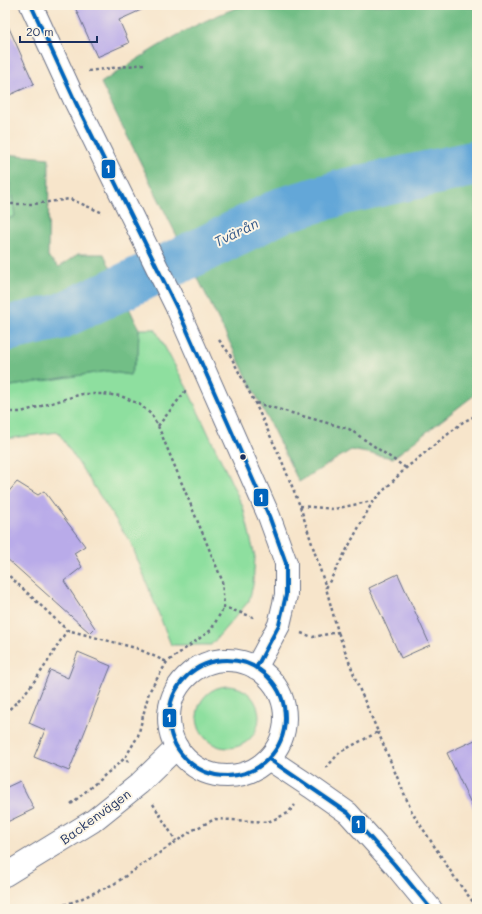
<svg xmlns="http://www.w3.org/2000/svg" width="482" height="914" font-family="Mali,sans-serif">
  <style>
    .green { fill: #8edf9f; stroke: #54877e }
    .forest { fill: #72be86; stroke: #467672 }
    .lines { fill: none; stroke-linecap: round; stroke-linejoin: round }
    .river { stroke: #63a7d8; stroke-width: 46 }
    .building { fill: #b9abe9 }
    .minor-casing { stroke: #686f84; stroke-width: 24 }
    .path { stroke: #686f84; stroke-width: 2.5; stroke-dasharray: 3 3; stroke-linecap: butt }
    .minor { stroke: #fff; stroke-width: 22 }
    .bus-1-casing { stroke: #fcf5e5; stroke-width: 7 }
    .bus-1 { stroke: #0065bd; stroke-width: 4 }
    .bus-dot { fill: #1b2f5e; stroke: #fcf5e5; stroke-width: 1.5 }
    .labels { text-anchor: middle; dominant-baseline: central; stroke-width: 4; stroke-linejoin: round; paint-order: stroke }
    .street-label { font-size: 13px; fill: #1b2f5e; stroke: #fcf5e5 }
    .water-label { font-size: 14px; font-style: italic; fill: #345989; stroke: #fcf5e5 }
    .line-badge { stroke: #fcf5e5; stroke-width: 1.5 }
    .badge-label { font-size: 11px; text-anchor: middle; font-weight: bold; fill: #fff }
  </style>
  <rect width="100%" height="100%" fill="#fcf5e5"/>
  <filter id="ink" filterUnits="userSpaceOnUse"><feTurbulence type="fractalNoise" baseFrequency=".025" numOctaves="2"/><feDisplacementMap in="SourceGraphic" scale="8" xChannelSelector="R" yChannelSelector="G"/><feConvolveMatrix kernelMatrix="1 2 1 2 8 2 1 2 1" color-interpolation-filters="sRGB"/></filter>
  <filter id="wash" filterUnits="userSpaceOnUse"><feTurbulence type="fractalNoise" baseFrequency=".012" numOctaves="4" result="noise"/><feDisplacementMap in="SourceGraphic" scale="16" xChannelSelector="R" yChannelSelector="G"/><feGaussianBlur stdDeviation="0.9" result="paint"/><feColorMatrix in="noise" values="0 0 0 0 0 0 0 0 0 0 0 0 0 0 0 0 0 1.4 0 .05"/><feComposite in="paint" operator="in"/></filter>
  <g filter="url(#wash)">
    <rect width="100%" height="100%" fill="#f7e5cb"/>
    <path class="green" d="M5,154L15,216L5,220Z
      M139,329H155L187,388L243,507L255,557L253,585L249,601L211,645H171L131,543L58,432L5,439V387L107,371L130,375L138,354Z
      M197 717a31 31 0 1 1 62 0a31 31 0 1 1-62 0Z"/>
    <path class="forest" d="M245,5H441L477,8V393L393,458L351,450L299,482L101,83C146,53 193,22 245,5Z
      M5,154L49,158L48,257L59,267L78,254H104L139,329L138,354L130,375L107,371L5,387V220L15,216Z"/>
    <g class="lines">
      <path class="river" d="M5,329L59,317L202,250L282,210L347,191L477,163"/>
    </g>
    <g id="blocks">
      <path class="building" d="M74,5H152L119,20L129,43L97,57Z
        M5,19L34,84L5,97Z
        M17,482L38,495L44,491L85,546L74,553L82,567L64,581L95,628L90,633L5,557V496Z
        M398,574L430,645L401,658L369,588Z
        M78,652L111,666L69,771L34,757L45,730L29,723L50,670L68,678Z
        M477,739V816L447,753Z
        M20,781L34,809L5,823V788Z"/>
    </g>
  </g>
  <g filter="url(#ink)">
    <use href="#blocks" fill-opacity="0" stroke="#686f84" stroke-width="1"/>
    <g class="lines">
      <g class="minor-casing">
        <path id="minor" d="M31,5L75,101L178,310L269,516L286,563V595L279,625L256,668
          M169 718a58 58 0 1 1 116 0a58 58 0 1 1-116 0Z
          M269,759L311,787L348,813L394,864L431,909
          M5,875L93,821L139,784L177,747"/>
      </g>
      <path class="path" d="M88,71L144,64
        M5,204H34L70,199L103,213
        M219,340L229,353L255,403L281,459L300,506L326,588
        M256,403L349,429L406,468
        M5,412H21L82,394H103L121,396L139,404L152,415L158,426L222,580L224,607L256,618
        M158,426L187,389
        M300,506L334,509L372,501
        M5,572L67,630L136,648L167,662
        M301,633L313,637L338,632L326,588L373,501L406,468L463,422L477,415
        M5,713C33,689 48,661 67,630
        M378,732L412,812L457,881L477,907
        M128,762L125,758L138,736L149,692L167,662L211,630L224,607
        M326,768L340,752L378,732L359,688L338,632
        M71,804L125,758
        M153,804L176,841
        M53,909L78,900L114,884L193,830L215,819L268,822L288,813L295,805"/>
      <use href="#minor" class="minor"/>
      <g class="bus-1-casing">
        <path id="bus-1" d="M31,5L75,101L178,310L269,516L286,563V595L279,625L256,668
          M169 718a58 58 0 1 1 116 0a58 58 0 1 1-116 0Z
          M269,759L348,813L394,864L431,909"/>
      </g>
      <use href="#bus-1" class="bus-1"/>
    </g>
  </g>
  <circle class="bus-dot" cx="243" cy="457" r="3.5"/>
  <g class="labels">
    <g class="street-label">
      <text transform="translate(95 816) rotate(-36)">Backenvägen</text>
    </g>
    <g class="water-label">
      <text transform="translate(236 232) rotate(-26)">Tvärån</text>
    </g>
  </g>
  <g class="line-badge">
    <rect x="101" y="159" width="15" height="20" rx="4" fill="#0065bd"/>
    <rect x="253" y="488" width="16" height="19" rx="4" fill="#0065bd"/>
    <rect x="162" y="708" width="15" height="20" rx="4" fill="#0065bd"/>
    <rect x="351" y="815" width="15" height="19" rx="4" fill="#0065bd"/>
  </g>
  <g class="badge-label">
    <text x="108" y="173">1</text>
    <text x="261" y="502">1</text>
    <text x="169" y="722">1</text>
    <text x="358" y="828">1</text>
  </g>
  <rect width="482" height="914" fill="none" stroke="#fcf5e5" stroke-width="20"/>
  <path d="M20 36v6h77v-6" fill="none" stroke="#1b2f5e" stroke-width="2"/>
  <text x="26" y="36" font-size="12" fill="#1b2f5e" stroke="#fcf5e5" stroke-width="3" paint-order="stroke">20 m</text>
</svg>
